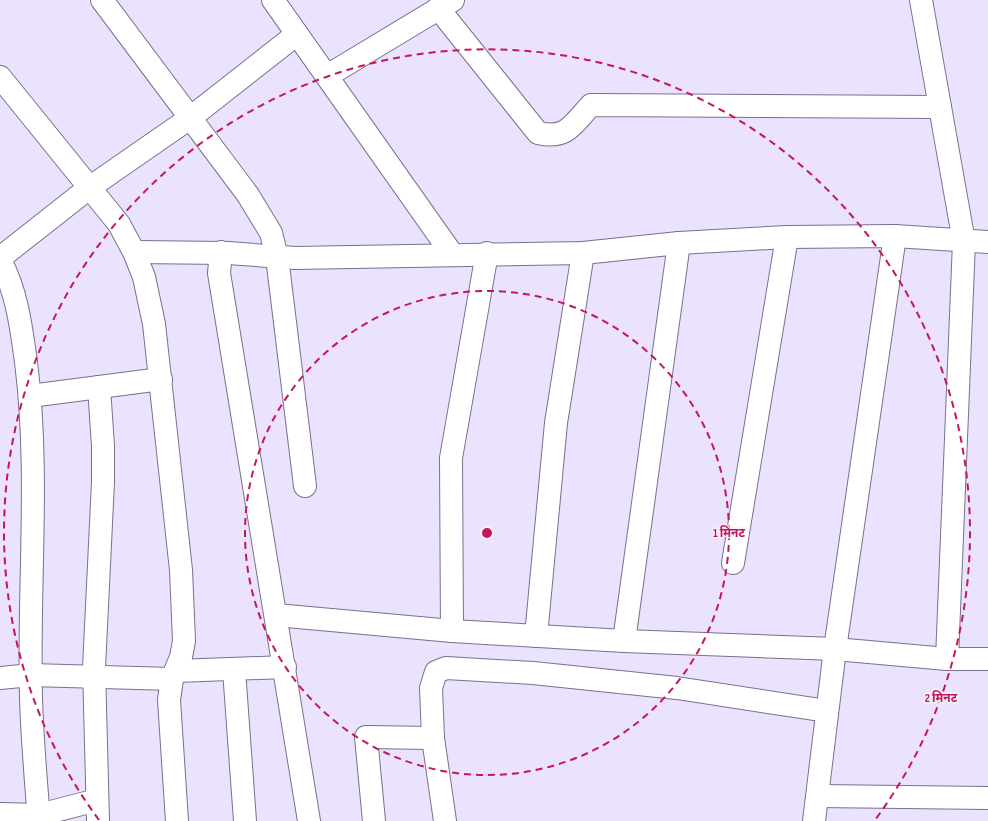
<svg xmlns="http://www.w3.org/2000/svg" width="988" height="821" viewBox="0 0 988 821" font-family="'Sofia Sans Condensed','Noto Sans Devanagari',sans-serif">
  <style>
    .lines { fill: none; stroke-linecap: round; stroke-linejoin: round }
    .minor-casing { stroke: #7a708e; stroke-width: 24 }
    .minor { stroke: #fff; stroke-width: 22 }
    .ring { fill: none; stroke: #c2185b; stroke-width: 2; stroke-dasharray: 7 5 }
    .centre { fill: #c2185b; stroke: #f5f3fa; stroke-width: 2 }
    .ring-label { font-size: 12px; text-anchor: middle; font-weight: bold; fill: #c2185b; stroke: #f5f3fa; stroke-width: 3; stroke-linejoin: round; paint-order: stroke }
  </style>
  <rect width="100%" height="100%" fill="#ebe2fe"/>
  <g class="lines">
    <defs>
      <g id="minor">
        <path d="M102,0L248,195L271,233L277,257L305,486"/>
        <path d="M273,0L452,254"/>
        <path d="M921,0L964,242L947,659"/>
        <path d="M438,8L538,133C567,140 573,124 591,105L940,107"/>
        <path d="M327,76L453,0"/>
        <path d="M0,77L119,224L134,252L144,277L154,324L181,570L184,641L181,657L172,679L169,700L177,821"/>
        <path d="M134,252L228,253L295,258L583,253L679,243L787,237L895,236L988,242"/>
        <path d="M221,252L219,273L309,821"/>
        <path d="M0,258L89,188L190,118L297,34"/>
        <path d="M0,260C17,292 21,326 26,362C40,473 28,585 31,697C32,738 36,780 39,821"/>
        <path d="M30,396L161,379"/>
        <path d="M733,563L787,237"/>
        <path d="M276,615L452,631L624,641L835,649L947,659H988"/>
        <path d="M452,631L451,458L487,253"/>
        <path d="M536,636L556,423L583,253"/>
        <path d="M624,641L679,243"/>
        <path d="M234,670L245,821"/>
        <path d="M176,671L285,667"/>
        <path d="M0,678L31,675L172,679"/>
        <path d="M818,796L988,798"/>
        <path d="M0,814L39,815L97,800"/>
        <path d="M98,821L94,668L103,482V446L99,387"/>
        <path d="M374,821L366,737L433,738"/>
        <path d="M445,821L433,738L431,688L436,672L446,668L533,673L677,688L827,711"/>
        <path d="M814,821L835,649L895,236"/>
      </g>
    </defs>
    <use href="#minor" class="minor-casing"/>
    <use href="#minor" class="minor"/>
  </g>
  <g class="ring">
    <circle cx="487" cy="533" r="242"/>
    <path d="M99 820A483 483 0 1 1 875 820"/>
  </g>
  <circle cx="487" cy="533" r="6" class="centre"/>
  <g class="ring-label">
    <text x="729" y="537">1 मिनट</text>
    <text x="941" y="702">2 मिनट</text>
  </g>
</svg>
